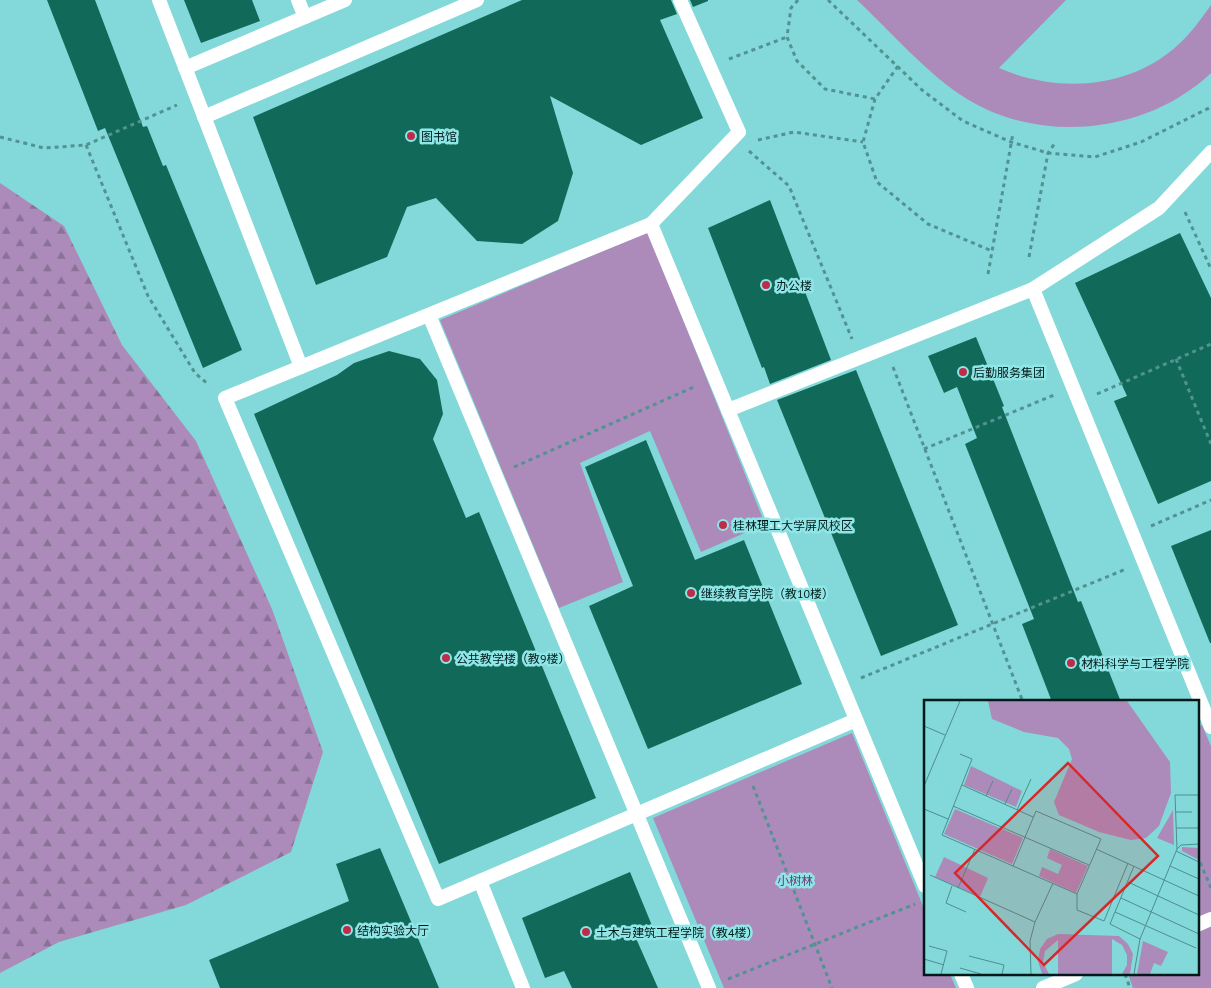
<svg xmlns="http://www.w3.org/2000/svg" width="1211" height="988" viewBox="0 0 1211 988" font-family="'PT Sans','Noto Sans SC',sans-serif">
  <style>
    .forest { fill: url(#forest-firs) }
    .park { fill: #ac8bba }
    .building { fill: #116a59 }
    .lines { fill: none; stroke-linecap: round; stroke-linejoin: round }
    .path { stroke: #529292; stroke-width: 3; stroke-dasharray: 4 4; stroke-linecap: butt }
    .lane { stroke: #fff; stroke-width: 14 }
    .poi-dot { fill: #bd2c48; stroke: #90e6e6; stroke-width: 2 }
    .labels { text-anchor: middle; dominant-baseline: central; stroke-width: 5; stroke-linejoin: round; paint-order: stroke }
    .poi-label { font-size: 12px; fill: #001a1a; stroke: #90e6e6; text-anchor: start }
    .park-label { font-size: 12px; fill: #693b7b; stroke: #90e6e6 }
    .inset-road { fill: none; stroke: #4f8d8d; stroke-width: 1 }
    .view { fill: #d62828; fill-opacity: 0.15; stroke: #d62828; stroke-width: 2.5 }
    .inset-edge { fill: none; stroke: #001a1a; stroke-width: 2.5 }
  </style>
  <defs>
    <pattern id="forest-firs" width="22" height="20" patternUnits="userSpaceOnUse" patternTransform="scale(1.25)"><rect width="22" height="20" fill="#ac8bba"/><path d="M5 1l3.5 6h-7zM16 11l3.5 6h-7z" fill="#8a7196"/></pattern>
  </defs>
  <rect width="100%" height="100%" fill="#83d9d9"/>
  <path class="forest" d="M0,183L64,226L122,345L196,441L272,609L323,752L291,852L186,905L59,942L0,973Z"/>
  <g class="park">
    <path d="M857,0H1066L999,68C1058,94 1131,89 1179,44C1192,32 1201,19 1211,5V73C1148,133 1042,145 967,99C928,75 891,32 857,0Z"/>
    <path d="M648,232L765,524L701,552L650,431L580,463L623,582L559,608L440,320Z"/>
    <path d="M1202,725L1211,746V988H1133L1128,974H1197V727Z"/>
    <path d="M852,733L925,911V974H950L956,988H724L653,818Z"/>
  </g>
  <g class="building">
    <path d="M47,0H95L143,127L147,126L163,166L166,165L242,350L203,368L105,128L98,131Z"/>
    <path d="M184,0H252L260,21L201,43Z"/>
    <path d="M522,0H671L677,14L660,20L703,118L641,145L550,96L573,173L558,221L522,244L477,241L436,198L407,207L387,257L316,285L253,117Z"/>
    <path d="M690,0H708V1L693,7Z"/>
    <path d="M770,200L831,360L770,384L764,367L762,368L708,228Z"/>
    <path d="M1180,233L1211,298V481L1158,504L1114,401L1127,396L1075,283Z"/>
    <path d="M976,337L1004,406L1002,407L1078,602L1081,601L1121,702H1052L1022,624L1034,619L965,444L977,438L957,387L944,393L928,356Z"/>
    <path d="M389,351L420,359L437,380L443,414L433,439L466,518L479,512L596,798L439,864L254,414L337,375L354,363Z"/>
    <path d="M856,370L958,625L881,656L777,400Z"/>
    <path d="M646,440L695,560L744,540L802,684L648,749L589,606L633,586L585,467Z"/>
    <path d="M1211,530V643H1210L1171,546Z"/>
    <path d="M380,848L439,988H220L209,960L349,901L336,864Z"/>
    <path d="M630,872L653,928L635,936L658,988H572L564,971L545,978L522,918Z"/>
  </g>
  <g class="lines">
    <g class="path">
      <path d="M798,0L791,8L787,37L797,61L825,89L875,99"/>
      <path d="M828,0L922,90L963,121L1011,142L1048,153L1095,157L1141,142L1211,107"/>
      <path d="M729,59L787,37"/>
      <path d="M898,66L875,99L863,142L877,182L928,224L992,251"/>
      <path d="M0,137L44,148L86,145L177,105"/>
      <path d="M758,140L794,132L863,142"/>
      <path d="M86,145L148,296L195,373L209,385"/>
      <path d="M749,151L789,186L852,339"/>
      <path d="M1185,212L1211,269"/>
      <path d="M1029,257L1048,153L1055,143"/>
      <path d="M988,274L1013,133"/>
      <path d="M1176,359L1211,444"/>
      <path d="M893,367L1023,702"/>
      <path d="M1097,394L1211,344"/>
      <path d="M924,449L1054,395"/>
      <path d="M514,467L696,386"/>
      <path d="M1151,526L1211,500"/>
      <path d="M861,678L1126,569"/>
      <path d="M753,786L832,988"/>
      <path d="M1197,855L1211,888"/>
      <path d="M1125,974L1130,988"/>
      <path d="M728,979L915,904"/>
    </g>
    <g class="lane">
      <path d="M159,0L301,367"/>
      <path d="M298,0L305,17"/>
      <path d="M680,0L739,132L651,224L225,398L438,899L856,720"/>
      <path d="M185,68L345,0"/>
      <path d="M204,117L477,0"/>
      <path d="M651,224L925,886"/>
      <path d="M1033,289L1211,727"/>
      <path d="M429,315L709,988"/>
      <path d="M728,410L1033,289L1159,208L1211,152"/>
      <path d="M480,881L523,988"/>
      <path d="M1197,925L1211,919"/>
      <path d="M961,974L967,988"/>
      <path d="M1043,988L1076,974"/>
    </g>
  </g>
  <g class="poi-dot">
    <circle cx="411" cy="136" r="5"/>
    <circle cx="766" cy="285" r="5"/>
    <circle cx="963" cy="372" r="5"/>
    <circle cx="723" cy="525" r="5"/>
    <circle cx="691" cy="593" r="5"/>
    <circle cx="446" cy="658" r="5"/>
    <circle cx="1071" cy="663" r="5"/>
    <circle cx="347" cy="930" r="5"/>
    <circle cx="586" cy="932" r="5"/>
  </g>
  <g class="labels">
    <g class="poi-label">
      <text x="421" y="136">图书馆</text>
      <text x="776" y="285">办公楼</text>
      <text x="973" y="372">后勤服务集团</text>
      <text x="733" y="525">桂林理工大学屏风校区</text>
      <text x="701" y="593">继续教育学院（教10楼）</text>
      <text x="456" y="658">公共教学楼（教9楼）</text>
      <text x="1081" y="663">材料科学与工程学院</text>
      <text x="357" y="930">结构实验大厅</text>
      <text x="596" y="932">土木与建筑工程学院（教4楼）</text>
    </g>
    <g class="park-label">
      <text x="795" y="880">小树林</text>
    </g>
  </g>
  <g transform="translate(924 700)">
    <rect width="275" height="275" fill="#83d9d9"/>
    <path d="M64,1H203L246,62L247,93L235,126L222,138L207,140L175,132L135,115L130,102L148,59L145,49L134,38L100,32L68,19Z" fill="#ac8bba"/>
    <path d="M47,66L98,91L92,107L40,85ZM31,109L99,138L88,164L20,134ZM249,110L250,145L233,138ZM258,147L275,148V160L258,151ZM126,149L164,166L152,193L115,176L118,167L134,174L138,165L123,158ZM20,157L64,178L56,197L11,177ZM134,234L195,236L204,244L209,254L206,274H198L203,265V255L198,245L188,239V274H134V240L121,251L119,262L125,274H118L114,261L116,249L123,239ZM219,241L244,252L237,266L230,263L226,274H213Z" fill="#ac8bba"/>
    <path class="inset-road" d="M0,26L21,35M36,54L48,59L18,135L153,194M38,85L109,117M0,86L36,1M62,96L69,81M81,104L88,89M29,106L165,165M0,109L24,119M93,110L107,79M252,112H268M252,128H275M172,149L275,196M253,149L257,145L275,144M252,151L275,162M89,166L112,111L177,139L153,194V210L180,221L204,163M210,166L186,224L216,239M246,166L275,179M6,175L111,222M204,182L275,215M28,186L22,203L42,212M34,188L51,149M197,198L275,234M191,212L272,248M5,246L23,251L17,274M45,256L80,265L78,274M0,259L20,265M36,268L57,274M107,274L106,241L111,222L129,183M210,274L216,239L253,149L251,95H275"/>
    <path class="view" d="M144,63L234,156L120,265L31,173Z"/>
    <rect width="275" height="275" class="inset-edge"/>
  </g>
</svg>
